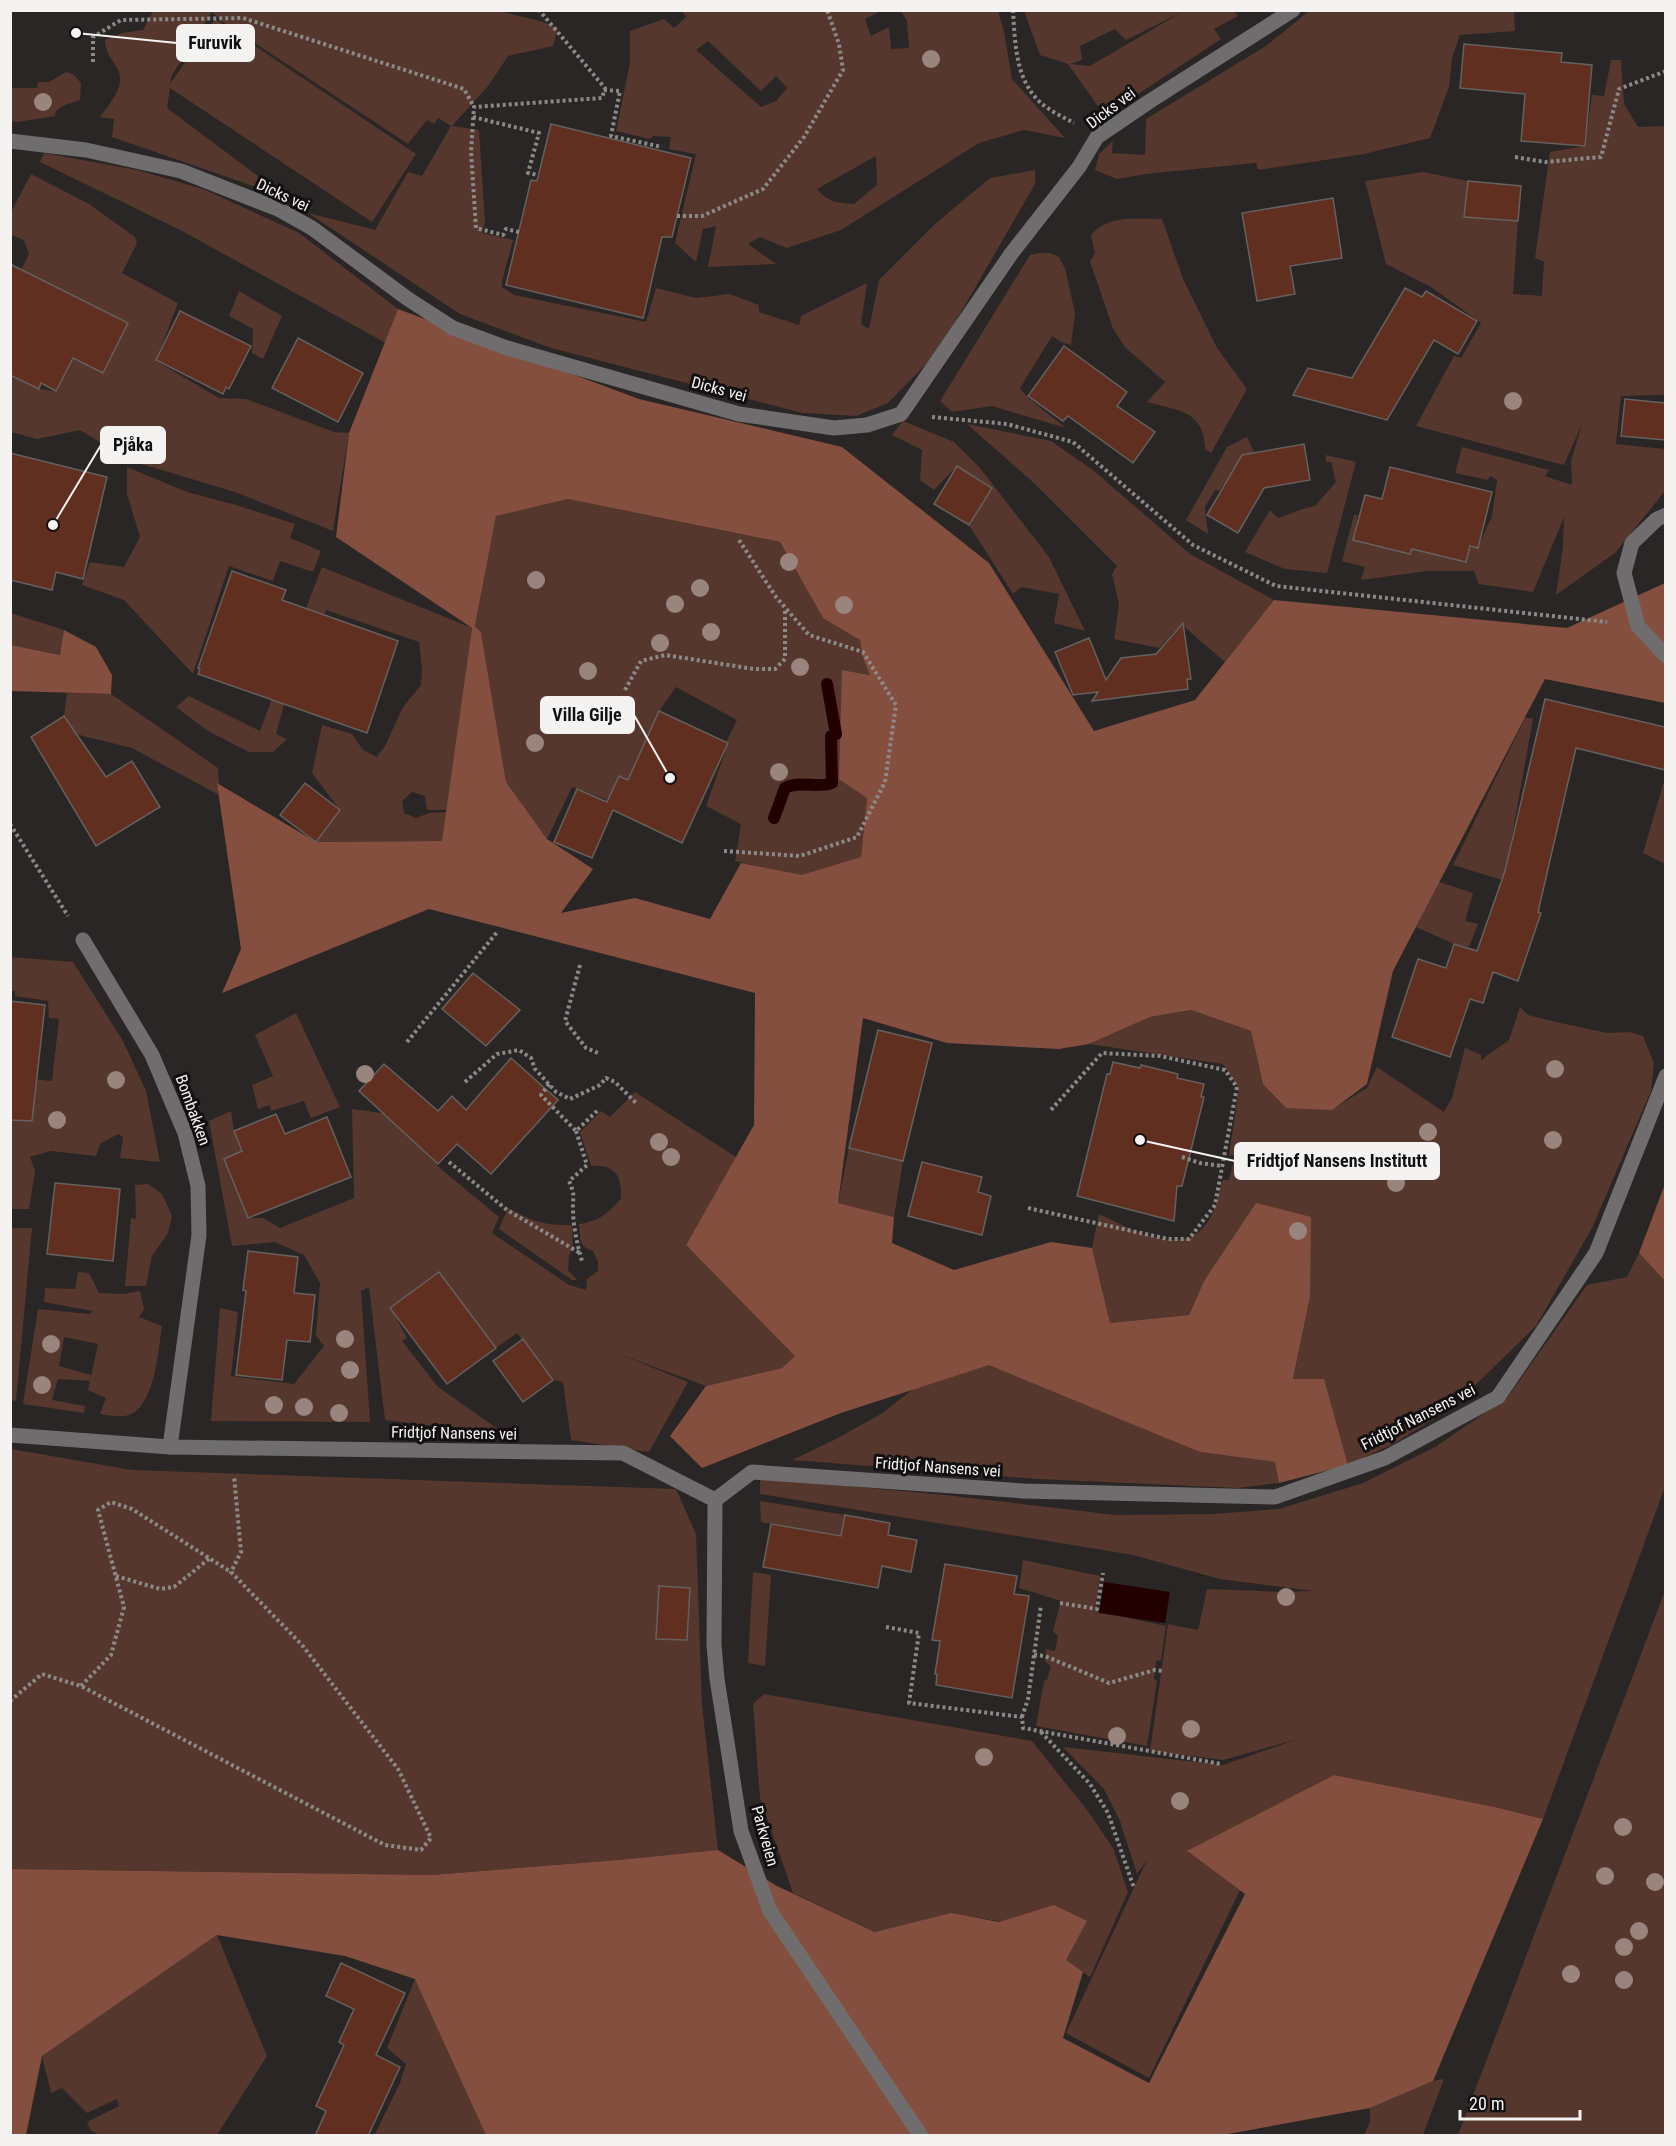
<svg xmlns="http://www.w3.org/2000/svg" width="1676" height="2146" viewBox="0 0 1676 2146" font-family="'Roboto Condensed',sans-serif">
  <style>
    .green { fill: #56372d; fill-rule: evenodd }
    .forest { fill: #854f3f; fill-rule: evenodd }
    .water { fill: #230000 }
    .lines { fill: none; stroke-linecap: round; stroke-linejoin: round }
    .stream { stroke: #230000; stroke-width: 12 }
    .building { fill: #612f20; stroke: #64615f; stroke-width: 1.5 }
    .path { stroke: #8c8a89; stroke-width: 4; stroke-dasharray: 3 3; stroke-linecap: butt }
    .minor { stroke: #6f6d6d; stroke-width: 15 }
    .tree { fill: #99847e }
    .labels { text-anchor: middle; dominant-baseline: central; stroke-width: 6; stroke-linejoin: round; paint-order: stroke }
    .street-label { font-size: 16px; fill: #f5f3f2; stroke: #110f0f }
    .leader { fill: none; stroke: #f5f3f2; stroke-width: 2 }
    .callout-dot { fill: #f5f3f2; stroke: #110f0f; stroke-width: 2 }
    .callout { fill: #f5f3f2; stroke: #f5f3f2; stroke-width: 2 }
    .callout-label { font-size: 18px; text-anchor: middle; font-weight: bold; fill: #111 }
  </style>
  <rect width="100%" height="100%" fill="#292625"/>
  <g class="green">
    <path d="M169,10H495L540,21L558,28L553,46L508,56L489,85L452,126L479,130L485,222L482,233L513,240L502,281V287L514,295L646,322L656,288L696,298L730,294L759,305V312L799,325L801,316L867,283L861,324L869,329L879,280L936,223L990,178L1035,170V184L938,352L888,403L856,416L803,413L551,348L460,314L308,213L375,230L408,172L422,176L451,126L438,118L434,124L427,120L408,144L223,22L212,12L172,75L170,84L215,19L416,154L372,222L170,88L167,108L274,188L273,193L112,137L114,119L100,117C109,104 126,86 118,70C112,57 106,56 105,40L122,33L143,30L153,11Z"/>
    <path d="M998,10L1004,32L1012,79L1065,138L1024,130L979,143L841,230L787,248L760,237L748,244L776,264L708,267L716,226L703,229L696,262L675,243L696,154L669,149L671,137L653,136L650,139L616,131L630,63V31L664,19L674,28L686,17L682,11H881L865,19L871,36L889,27L891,49L909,48L907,21L901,11ZM708,41L761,91L776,76L787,88L776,101L761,107L696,50ZM876,156L877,185L854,204C838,203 827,202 817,189Z"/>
    <path d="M1234,11L1238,16L1214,29L1221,39L1105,116L1068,64L1040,55L1024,11ZM1182,12L1090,66L1070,64L1082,60L1080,46L1115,29L1126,40Z"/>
    <path d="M1309,11H1514L1515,31L1460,35L1452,58L1449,87L1430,138L1364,154L1258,170L1256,163L1146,174L1117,179L1095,170L1099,154L1113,141L1112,153L1145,155L1146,119L1266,46Z"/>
    <path d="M1611,60H1621L1624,104L1638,127L1665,126L1664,395L1621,396L1616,444L1665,449V491L1615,553L1556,595L1563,547L1564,517L1533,592L1479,584L1474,571H1427L1361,580L1365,567L1342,561L1354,515H1358L1353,539L1410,554L1413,549L1466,562L1470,546L1478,547L1492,516L1497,480L1490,476L1488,480L1455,473L1462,447L1549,470L1545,476L1572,485L1571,461L1582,424L1564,465L1416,426L1454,356L1461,358L1481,323L1431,287L1386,264L1365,181L1423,172L1468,181L1465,217L1518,221L1513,294L1542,296L1544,262L1535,258L1550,152L1585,146L1592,95L1604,96Z"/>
    <path d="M66,72L73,74L81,83L80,100C70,104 56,105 55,116L17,122L11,121V88H37L38,82H49Z"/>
    <path d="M44,153L137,170L203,189L299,233L398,309L386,343L182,231L40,162Z"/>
    <path d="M31,174L89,204L135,237L137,243L122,273L178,303L156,361L219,398L246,399L334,432L349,433L333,531L235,492L128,460L80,430L37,439L11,432V290L29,254L24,240L11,235L10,214ZM54,287L128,323L103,372L72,359L56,391L39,389Z"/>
    <path d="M1162,219L1183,279L1217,348L1247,389L1211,453L1205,449C1204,410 1178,411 1147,402L1165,382L1125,347L1113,329L1090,261L1095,253L1091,235C1108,214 1137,219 1162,219Z"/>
    <path d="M1040,253H1050L1059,257L1065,268L1075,313L1071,345L1061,342L1052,336L1020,388L1028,398L1066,428L992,406L952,412L940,401L1030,255Z"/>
    <path d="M239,291L282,316L263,359L252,353L253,329L229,316Z"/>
    <path d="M903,421L954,442L980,468L1049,557L1085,631L1054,623L1059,594L1021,587L1013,594L969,525L992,487L957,466L934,490L920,480L922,450L892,435Z"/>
    <path d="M967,424L1051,441L1094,471L1190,554L1274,600L1225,662L1181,624L1159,648L1114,639L1119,604L1112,574L1117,566L1036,485Z"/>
    <path d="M1247,437L1254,452L1242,456L1219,491L1215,490L1205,507L1208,534L1186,520L1227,447Z"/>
    <path d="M1326,455L1356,462L1327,573L1285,569L1245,552L1270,510L1278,518C1291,514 1302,508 1315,506L1336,482L1331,462H1326Z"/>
    <path d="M127,467L187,492L236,505L295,524L290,538L321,551L313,572L280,561L273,581L229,566L193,674L124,600L82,585L90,562L124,567L140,537L127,494Z"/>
    <path d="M568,499L780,542L822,616L860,640L862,655L871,675L842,670L867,798L861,858L811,879L735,861L741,824L706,806L728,744L727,740L737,720L676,687L659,711L628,780L619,776L608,800L572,787L547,839L506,782L481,632L475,626L496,516Z"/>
    <path d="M322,567L472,628L447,810H427L425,796L412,792L402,801L404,813L416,818L429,813L447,812L442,841L316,842L340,810L312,773L322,725L352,734L363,750L377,757L385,746L403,707L421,685L422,669L419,642L326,610L311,661L293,652L307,605Z"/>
    <path d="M11,613L64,630L61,655L11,645Z"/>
    <path d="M277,685L288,690L276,734L287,739L273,752H249L208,731L176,707L189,696L260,731Z"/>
    <path d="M67,693L111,694L218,768L219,795L132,748L75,734L64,716Z"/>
    <path d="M1525,718H1533L1509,854L1522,886L1453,865Z"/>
    <path d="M1665,778V864L1643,853Z"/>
    <path d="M1439,882L1473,893L1465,921L1478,924L1469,947L1454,944L1416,927Z"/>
    <path d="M10,957L73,962L123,1041L146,1091L160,1162L120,1158L123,1137L118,1134L100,1144L96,1156L51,1151L30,1157L35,1171L29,1209H11V1077L52,1081L59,1019L49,1018L48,1001L15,996V991H11Z"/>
    <path d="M1520,1007L1528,1015L1556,1022L1607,1033L1629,1032L1643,1036L1654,1063L1651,1091L1592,1228L1536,1326L1453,1407L1395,1443L1348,1465L1324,1380H1293L1310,1297L1204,1281L1189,1315L1110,1323L1092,1248L1099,1214C1131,1229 1184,1261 1209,1220C1216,1208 1218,1192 1223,1180H1229L1235,1156L1229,1155L1239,1089L1223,1064L1089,1044L1150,1017L1191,1010L1251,1031L1263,1084L1331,1110L1367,1088L1377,1067L1444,1112L1452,1098L1465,1048L1481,1055V1060L1509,1040Z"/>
    <path d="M296,1013L340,1107L311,1118L304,1101L271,1111L270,1105L258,1109L252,1085L273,1076L255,1035Z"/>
    <path d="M635,1092L736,1157L686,1245L796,1356L782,1368L706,1386L619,1354L688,1382L649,1452L571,1440L563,1382L553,1380L517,1333L496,1348L439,1272L391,1308L407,1338L402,1341L438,1387L505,1434L385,1420L369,1287L361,1291L370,1422L211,1421L220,1308L238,1312L231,1376L294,1384L324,1346L316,1336L320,1283L304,1255L275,1242L232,1246L209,1121L231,1111L234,1131L242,1151L224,1159L248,1218H263L280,1228L354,1198L352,1109L388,1114L441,1169L499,1217L492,1233L569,1285L586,1290L587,1279L598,1271V1262L593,1251C577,1246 581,1238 579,1224C601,1221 607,1213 621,1199C622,1177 616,1164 591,1166L580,1132L601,1111L610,1117Z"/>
    <path d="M849,1148L903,1161L894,1217L838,1203Z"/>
    <path d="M148,1184L162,1194L172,1216L168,1233L152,1256L146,1286H125L131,1218L136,1219L135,1185Z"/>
    <path d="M508,1208C536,1222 540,1225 572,1225L573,1247L569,1256L568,1270L577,1280H572L499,1229Z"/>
    <path d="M10,1228H32L16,1401L10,1400Z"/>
    <path d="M1639,1253L1665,1281V1487L1543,1819L1495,1807L1334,1775L1188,1852L1240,1890L1149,2078L1066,2033L1147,1860L1137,1874L1120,1821L1104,1789L1063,1747L1223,1765L1298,1739L1223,1760L1150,1751L1168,1624L1198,1630L1207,1589L1283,1592L1314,1591L1220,1579L1133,1555L760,1494V1478L945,1495L1115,1515L1213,1514L1279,1509L1363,1483L1435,1447L1507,1398L1587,1285L1627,1277Z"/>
    <path d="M78,1272L89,1273L99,1293L124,1294L140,1291L144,1309L139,1317L162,1326C158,1351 156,1394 136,1411C127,1419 111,1416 100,1414L106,1398L88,1390L90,1381L58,1379L52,1400L85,1406L84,1413L23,1404L38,1309L89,1314L93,1311L44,1302L45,1288L75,1289ZM64,1337L98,1344L90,1381L91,1375L59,1366Z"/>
    <path d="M964,1350L1200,1452L1275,1462L1279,1483L1238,1488L1037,1479L792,1460L832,1441L881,1414Z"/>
    <path d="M11,1449L132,1470L676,1489L696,1534L702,1705L718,1850L618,1860L432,1875L11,1869Z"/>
    <path d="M760,1501L845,1515L841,1536L761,1522Z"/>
    <path d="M1023,1560L1100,1576L1095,1611L1166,1626L1161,1660L1156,1661L1154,1679L1157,1681L1147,1746L1036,1726L1044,1681L1047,1680L1051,1666L1045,1661L1046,1649L1055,1651L1058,1636L1053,1631L1061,1601L1019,1588Z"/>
    <path d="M753,1572L771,1575L765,1666L748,1663Z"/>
    <path d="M1665,1591V2135H1458Z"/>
    <path d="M764,1694L1032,1741L1087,1810L1113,1848L1128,1892L1090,1977L1011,1923L966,1916L931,1919L876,1932L793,1893L760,1798L753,1704Z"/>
    <path d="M217,1935L267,2056L217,2135L102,2136L90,2130L87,2122L119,2106L117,2099L87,2113L62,2088L51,2093L42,2056Z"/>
    <path d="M415,1979L499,2135L374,2136L400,2083L406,2064L387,2048Z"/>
    <path d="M1444,2079L1423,2135H1364L1370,2122V2108L1433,2081Z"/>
  </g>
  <g class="forest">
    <path d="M398,309L639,399L842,447L989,563L1094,731L1195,700L1274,600L1567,628L1665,583V703L1545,679L1393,971L1367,1084L1332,1110L1286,1108L1263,1084L1251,1031L1191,1010L1150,1017L1089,1044L1059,1049L947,1043L863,1018L838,1203L894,1217L892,1243L954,1270L1051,1242L1092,1248L1110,1323L1189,1315L1204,1281L1256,1203L1311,1217L1310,1297L1293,1379H1324L1348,1465L1279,1483L1275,1462L1200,1452L989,1365L841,1413L702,1468L670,1436L706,1386L782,1368L795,1356L686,1245L754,1125L755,993L429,909L222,993L241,949L217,783L316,842L442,841L472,628L336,537L349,433ZM568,499L780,542L823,618L860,640L862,655L870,675L842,670L839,779L867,798L861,857L802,875L741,863L710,919L635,898L561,913L593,869L547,839L506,782L481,632L475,626L496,516Z"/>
    <path d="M64,630L96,647L112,675L111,694L11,691V645L60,655Z"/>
    <path d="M1665,1184L1666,1281H1665L1639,1253Z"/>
    <path d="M1334,1775L1495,1807L1543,1819L1433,2081L1370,2108L1217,2136L486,2135L415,1979L345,1956L217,1935L42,2056L26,2135L11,2136V1869L432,1875L618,1860L718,1850L777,1886L875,1932L951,1913L999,1922L1054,1905L1087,1921L1066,1960L1083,1972L1063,2038L1149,2083L1245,1894L1187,1851Z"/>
  </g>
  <path class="water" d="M1104,1582L1170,1592L1165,1623L1099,1613Z"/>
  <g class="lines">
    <path class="stream" d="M774,818L785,788C799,780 817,789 832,783L831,736L836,734L827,684"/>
  </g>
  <g class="building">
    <path d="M1464,44L1562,53L1561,62L1592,65L1585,146L1521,141L1525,94L1460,88Z"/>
    <path d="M551,124L691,158L672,237H662L643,318L506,285L531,180L537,181Z"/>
    <path d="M1468,181L1521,186L1518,221L1464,217Z"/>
    <path d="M1333,198L1342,258L1290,266L1295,294L1257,301L1242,213Z"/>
    <path d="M10,264L128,323L103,373L73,358L56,391L41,383L39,389L10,375Z"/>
    <path d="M1405,288L1422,297L1426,291L1477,321L1458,354L1434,340L1387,420L1293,395L1308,368L1352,378Z"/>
    <path d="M180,311L251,346L229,389L226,387L223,394L156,360Z"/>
    <path d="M298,338L363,373L338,422L272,388Z"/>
    <path d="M1064,346L1127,392L1117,406L1155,432L1133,463L1068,416L1063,421L1028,396Z"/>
    <path d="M1625,399L1665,403V440L1621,436Z"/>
    <path d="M1304,444L1310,480L1264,488L1238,533L1207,515L1242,455Z"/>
    <path d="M10,453L107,477L83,579L56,572L52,590L10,580Z"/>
    <path d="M957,466L992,488L969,525L934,504Z"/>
    <path d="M1390,467L1492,492L1478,548L1470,546L1466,562L1412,549L1410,554L1353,540L1365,495L1382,499Z"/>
    <path d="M232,571L286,590L282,600L398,641L367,733L198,674L200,669L198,668Z"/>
    <path d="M1183,623L1191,679H1187L1188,689L1092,701L1098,692L1073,695L1055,652L1089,638L1106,680L1121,658L1156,654Z"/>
    <path d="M1545,699L1665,727V770L1576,748L1538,912L1541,913L1518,981L1493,972L1483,1003L1470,999L1450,1057L1392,1037L1418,959L1446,968L1454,944L1477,951L1505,871Z"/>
    <path d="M659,711L728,743L682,843L613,810L592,858L554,842L577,789L607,802L619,776L628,780Z"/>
    <path d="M64,716L106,777L132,761L160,807L96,846L31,737Z"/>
    <path d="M305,783L340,810L316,842L280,815Z"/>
    <path d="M473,973L520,1010L486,1046L442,1009Z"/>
    <path d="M10,1001L45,1005L32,1121L10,1120Z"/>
    <path d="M878,1030L932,1043L903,1161L849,1148Z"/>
    <path d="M511,1058L558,1100L491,1174L457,1144L438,1164L359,1091L384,1064L438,1111L452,1096L466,1110Z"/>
    <path d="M1113,1062L1140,1068L1141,1065L1178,1074L1177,1078L1204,1084L1201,1097H1204L1182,1186H1177L1174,1221L1077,1196L1107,1074H1110Z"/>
    <path d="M276,1114L285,1134L327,1117L351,1177L248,1218L224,1159L242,1151L234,1131Z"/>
    <path d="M922,1162L982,1177L978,1192L991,1196L982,1235L908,1216Z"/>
    <path d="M55,1183L120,1189L113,1261L47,1254Z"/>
    <path d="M248,1251L298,1257L294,1293L315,1295L310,1342L287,1340L282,1380L236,1375L246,1291L243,1290Z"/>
    <path d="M439,1272L496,1348L447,1384L390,1308Z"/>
    <path d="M523,1339L553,1380L523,1402L493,1361Z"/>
    <path d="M845,1515L890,1523L888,1535L917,1540L911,1572L882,1566L878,1588L763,1567L771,1524L841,1536Z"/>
    <path d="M945,1564L1017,1576L1014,1594L1029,1596L1012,1698L936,1685L937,1674H935L940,1641L932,1640Z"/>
    <path d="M659,1586L690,1588L687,1640L656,1639Z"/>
    <path d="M341,1963L405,1993L376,2055L400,2067L368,2136H315L326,2111L316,2106L344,2045L339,2042L354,2009L326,1996Z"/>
  </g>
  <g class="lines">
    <g class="path">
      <path d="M1013,10C1015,42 1015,80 1041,103C1050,111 1063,117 1074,123"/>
      <path d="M93,62V37L121,20L243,18L464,89L474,107"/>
      <path d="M604,90L620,91L611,136L662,147"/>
      <path d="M473,117L539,133L528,173L538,175"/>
      <path d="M1515,157L1545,162L1601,157L1619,89L1666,71"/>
      <path d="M677,216H702L763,189L804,137L843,70L839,44L827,10"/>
      <path d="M519,232L506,229L503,235L476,228L471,152L474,107L602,98L605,88L539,10"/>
      <path d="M932,417L1007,424L1073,442L1193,545L1276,586L1607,622"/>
      <path d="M625,690L641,661L665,655L754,669H775L785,659V608"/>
      <path d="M10,824L68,916"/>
      <path d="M724,851L800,856L857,837L885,782L896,705L863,652L809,635L776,597L739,540"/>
      <path d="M580,965L565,1021L586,1048L598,1053"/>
      <path d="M407,1042L498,931"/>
      <path d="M465,1082L497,1054L519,1050L531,1058L535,1069L556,1092L570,1099L600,1085L606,1078L615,1082L637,1104"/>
      <path d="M549,1084L541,1095L576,1131L599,1109"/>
      <path d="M576,1131L587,1165L569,1181C575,1195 573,1194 573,1208C573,1226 577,1244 582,1261"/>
      <path d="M1182,1157L1200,1163L1222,1166"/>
      <path d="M449,1162L507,1210L580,1253"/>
      <path d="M1028,1208L1168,1239H1189L1215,1205L1237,1087L1225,1070L1160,1056L1102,1053L1050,1111"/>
      <path d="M116,1576L160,1589L174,1587L210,1558"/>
      <path d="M1060,1603L1097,1609L1103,1573"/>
      <path d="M886,1627L919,1633L909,1703L1022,1717L1023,1728L1221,1764"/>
      <path d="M1034,1655L1045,1656L1109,1683L1155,1670L1162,1671"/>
      <path d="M81,1686L111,1655L124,1607L98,1510L111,1502L132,1509L231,1572"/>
      <path d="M10,1701L42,1674L81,1686L385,1845L421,1850L431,1838L398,1769L302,1645L231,1572L241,1552L234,1476"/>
      <path d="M1022,1717L1028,1699L1041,1605"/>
      <path d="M1041,1732L1090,1784L1108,1813L1134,1888"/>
    </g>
    <g class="minor">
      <path d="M10,141L86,150L181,171L278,209L312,228L408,299L453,328L507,348L739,414L834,428L867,425L901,414L1011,254L1079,167L1097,137L1150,101L1293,10"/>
      <path d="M1666,515L1657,519L1632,543L1624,573L1638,626L1666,656"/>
      <path d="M83,940L152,1055L185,1133L198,1186L199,1235L170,1447"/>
      <path d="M10,1435L170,1447L623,1453L715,1500"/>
      <path d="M715,1500L752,1472L1024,1491L1275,1497L1385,1458L1498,1397L1596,1253L1666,1076"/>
      <path d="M715,1500L714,1645L717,1679L741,1831L770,1911L921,2136"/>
    </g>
  </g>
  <g class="tree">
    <circle cx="931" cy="59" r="9"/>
    <circle cx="43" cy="102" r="9"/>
    <circle cx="1513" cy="401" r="9"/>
    <circle cx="789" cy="562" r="9"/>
    <circle cx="536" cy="580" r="9"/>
    <circle cx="700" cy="588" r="9"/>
    <circle cx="675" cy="604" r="9"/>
    <circle cx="844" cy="605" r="9"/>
    <circle cx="711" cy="632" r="9"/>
    <circle cx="660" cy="643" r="9"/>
    <circle cx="800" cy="667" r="9"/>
    <circle cx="588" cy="671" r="9"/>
    <circle cx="535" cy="743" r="9"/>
    <circle cx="779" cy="772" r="9"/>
    <circle cx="1555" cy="1069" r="9"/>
    <circle cx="365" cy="1074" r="9"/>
    <circle cx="116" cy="1080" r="9"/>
    <circle cx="57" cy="1120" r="9"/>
    <circle cx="1428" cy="1132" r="9"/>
    <circle cx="1553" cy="1140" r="9"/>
    <circle cx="659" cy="1142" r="9"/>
    <circle cx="671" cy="1157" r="9"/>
    <circle cx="1396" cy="1183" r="9"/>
    <circle cx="1298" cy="1231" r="9"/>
    <circle cx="345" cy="1339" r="9"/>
    <circle cx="51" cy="1344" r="9"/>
    <circle cx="350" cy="1370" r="9"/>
    <circle cx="42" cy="1385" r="9"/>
    <circle cx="274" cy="1405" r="9"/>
    <circle cx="304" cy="1407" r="9"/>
    <circle cx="339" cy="1413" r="9"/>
    <circle cx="1286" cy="1597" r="9"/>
    <circle cx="1191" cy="1729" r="9"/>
    <circle cx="1117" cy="1736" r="9"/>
    <circle cx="984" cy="1757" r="9"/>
    <circle cx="1180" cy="1801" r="9"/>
    <circle cx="1623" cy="1827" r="9"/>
    <circle cx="1605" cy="1876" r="9"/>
    <circle cx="1655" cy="1882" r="9"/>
    <circle cx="1639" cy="1931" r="9"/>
    <circle cx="1624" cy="1947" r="9"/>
    <circle cx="1571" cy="1974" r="9"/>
    <circle cx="1624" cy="1980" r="9"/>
  </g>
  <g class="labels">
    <g class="street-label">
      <text transform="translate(1111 108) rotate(-37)">Dicks vei</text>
      <text transform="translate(283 195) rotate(25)">Dicks vei</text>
      <text transform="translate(719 389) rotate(15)">Dicks vei</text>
      <text transform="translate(193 1110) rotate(70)">Bombakken</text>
      <text transform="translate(1418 1417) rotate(-27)">Fridtjof Nansens vei</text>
      <text transform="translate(454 1433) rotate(1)">Fridtjof Nansens vei</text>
      <text transform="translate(938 1467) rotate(4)">Fridtjof Nansens vei</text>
      <text transform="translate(765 1836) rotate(74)">Parkveien</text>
    </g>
  </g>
  <path class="leader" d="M76 33L177 43M53 525L101 445M670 778L634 715M1140 1140L1235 1161"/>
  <g class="callout-dot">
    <circle cx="76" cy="33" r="6"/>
    <circle cx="53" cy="525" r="6"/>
    <circle cx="670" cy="778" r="6"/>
    <circle cx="1140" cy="1140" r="6"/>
  </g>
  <g class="callout">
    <rect x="177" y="25" width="77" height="36" rx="6"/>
    <rect x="101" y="427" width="64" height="36" rx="6"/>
    <rect x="541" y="697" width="93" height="36" rx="6"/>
    <rect x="1235" y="1143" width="204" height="36" rx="6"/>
  </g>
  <g class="callout-label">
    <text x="215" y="49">Furuvik</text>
    <text x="133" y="451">Pjåka</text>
    <text x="587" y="721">Villa Gilje</text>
    <text x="1337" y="1167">Fridtjof Nansens Institutt</text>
  </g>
  <rect width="1676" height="2146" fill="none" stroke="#f5f3f2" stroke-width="24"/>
  <path d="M1460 2110v9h120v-9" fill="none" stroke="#f5f3f2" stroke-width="3"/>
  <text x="1469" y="2110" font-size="18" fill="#f5f3f2" stroke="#110f0f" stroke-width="4.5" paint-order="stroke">20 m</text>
</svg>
